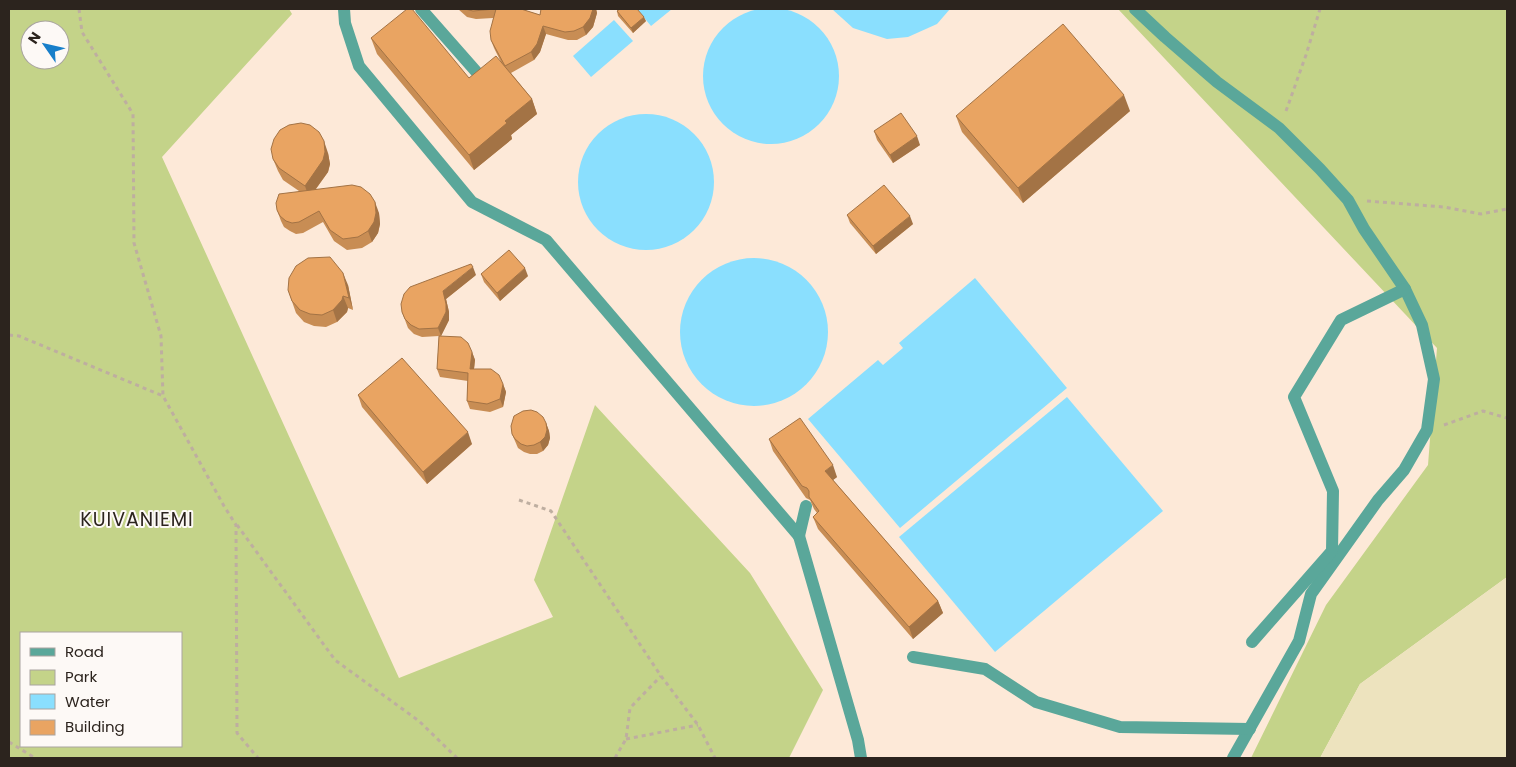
<svg xmlns="http://www.w3.org/2000/svg" width="1516" height="767" viewBox="0 0 1516 767" font-family="Poppins,sans-serif">
  <style>
    .green { fill: #c4d389; fill-rule: evenodd }
    .sand { fill: #ede3be }
    .water { fill: #8adffe }
    .lines { fill: none; stroke-linecap: round; stroke-linejoin: round }
    .path { stroke: #beaea0; stroke-width: 3; stroke-dasharray: 4 4; stroke-linecap: butt }
    .minor { stroke: #5aa79a; stroke-width: 12 }
    .wall { fill: #c88d54 }
    .shaded-wall { fill: #a37345 }
    .building { fill: #e9a462; stroke: #a37345 }
    .labels { text-anchor: middle; dominant-baseline: central; stroke-width: 4; stroke-linejoin: round; paint-order: stroke }
    .neighbourhood-label { font-size: 19px; letter-spacing: 1px; fill: #2c241e; stroke: #fdf9f6 }
  </style>
  <rect width="100%" height="100%" fill="#fde9d8"/>
  <g class="green">
    <path d="M9,9H289L292,14L162,157L399,678L553,617L534,580L595,405L750,573L823,690L789,758H9ZM30,30H60V60H30ZM181,633V746H21V633Z"/>
    <path d="M1118,9H1507V577L1360,684L1320,758H1251L1326,605L1428,465L1437,348Z"/>
  </g>
  <path class="sand" d="M1507,577V758H1320L1360,684Z"/>
  <g class="water">
    <circle cx="771" cy="76" r="68"/>
    <path d="M637,9H672L651,26Z"/>
    <path d="M832,9H950L937,24L908,37L887,39L853,28Z"/>
    <path d="M614,20L633,41L591,77L573,56Z"/>
    <circle cx="646" cy="182" r="68"/>
    <circle cx="754" cy="332" r="74"/>
    <path d="M975,278L1067,388L900,528L808,419L878,360L883,365L903,348L899,343Z"/>
    <path d="M1067,397L1163,511L995,652L899,537Z"/>
  </g>
  <g class="lines">
    <g class="path">
      <path d="M79,9L82,32L133,114L134,243L161,336L163,396L224,506L236,525L237,733L258,758"/>
      <path d="M1286,111L1306,55L1320,9"/>
      <path d="M1367,201L1444,207L1481,214L1507,209"/>
      <path d="M9,335L19,336L163,396"/>
      <path d="M1444,425L1483,411L1507,418"/>
      <path d="M519,500L551,511L661,676L698,725L715,758"/>
      <path d="M237,525L335,660L419,721L457,758"/>
      <path d="M626,739L698,725"/>
      <path d="M9,742L35,758"/>
      <path d="M615,758L626,739L630,708L661,676"/>
    </g>
    <g class="minor">
      <path d="M344,9L345,23L359,66L472,202L546,240L799,536L806,506"/>
      <path d="M421,9L480,76"/>
      <path d="M1135,9L1165,37L1217,82L1279,128L1320,169L1348,200L1364,229L1405,289L1422,325L1434,379L1427,430L1404,470L1378,500L1311,594L1299,641L1233,758"/>
      <path d="M799,536L858,740L861,758"/>
      <path d="M1252,642L1332,551L1333,491L1294,397L1341,320L1405,289"/>
      <path d="M913,657L985,669L1036,702L1120,727L1250,729"/>
    </g>
  </g>
  <g class="wall">
    <path d="M458,9H521L540,15L541,9H596L597,13L593,27L586,35L577,40H568L546,34L540,52L534,60L511,73L532,99L537,114L511,135L512,139L474,170L377,54L371,38L469,78L501,62L494,48L491,40L493,18L476,19L467,17Z"/>
    <path d="M617,11L646,21L633,33L618,16Z"/>
    <path d="M1130,111L1023,203L962,132L956,116Z"/>
    <path d="M874,131L920,145L893,163L877,140Z"/>
    <path d="M328,153L330,164L328,172L316,189L379,213L380,224L378,233L372,242L362,248L347,250L334,241L323,222L303,233L296,234L290,231L284,227L281,221L277,210L299,191L283,180L278,171L273,159Z"/>
    <path d="M847,215L913,224L876,254L850,223Z"/>
    <path d="M481,274L528,276L500,301L484,282Z"/>
    <path d="M476,275L446,299L449,312V320L441,336L472,352L475,360L474,369L503,384L506,392L503,407L490,412L470,409L467,401L468,381L440,377L437,369L439,336L422,337L414,334L408,328L402,312Z"/>
    <path d="M348,285L353,310L348,308L347,312L337,322L326,327L314,326L304,322L296,313L288,290Z"/>
    <path d="M358,395L472,444L427,484L362,407Z"/>
    <path d="M546,423L549,431L550,438L548,445L543,451L537,454H530L524,452L518,448L512,434Z"/>
    <path d="M769,439L837,477L833,480L938,601L943,613L913,639L818,529L813,517L817,513L814,509L810,500L806,498L773,451Z"/>
  </g>
  <g class="shaded-wall">
    <path d="M593,9H596L597,13L593,27L586,35L583,27Z"/>
    <path d="M644,17L646,21L633,33L631,28Z"/>
    <path d="M543,26L546,34L540,52L534,60L531,52Z"/>
    <path d="M1124,95L1130,111L1023,203L1018,188Z"/>
    <path d="M532,99L537,114L511,135L512,139L474,170L469,155L505,121Z"/>
    <path d="M917,136L920,145L893,163L890,155Z"/>
    <path d="M324,141L328,153L330,164L328,172L309,198L305,186Z"/>
    <path d="M375,202L379,213L380,224L378,233L372,242L368,231Z"/>
    <path d="M910,216L913,224L876,254L873,246Z"/>
    <path d="M473,267L476,275L446,299L449,312V320L441,336L438,328L443,291Z"/>
    <path d="M525,268L528,276L500,301L497,293Z"/>
    <path d="M343,273L348,285L353,310L349,298Z"/>
    <path d="M343,296L348,308L347,312L337,322L333,310Z"/>
    <path d="M472,352L475,360L473,377L470,369Z"/>
    <path d="M503,384L506,392L503,407L500,399Z"/>
    <path d="M546,423L549,431L550,438L548,445L543,451L540,442Z"/>
    <path d="M468,432L472,444L427,484L423,472Z"/>
    <path d="M833,465L837,477L829,483L825,471Z"/>
    <path d="M938,601L943,613L913,639L909,627Z"/>
  </g>
  <g class="building">
    <path d="M407,9H412L469,78L496,56L532,99L505,121L507,123L469,155L371,38Z"/>
    <path d="M465,9H495L473,11Z"/>
    <path d="M496,9H521L540,15L541,9H593L590,18L583,27L574,31L565,32L543,26L537,44L531,52L505,66L491,40L490,31Z"/>
    <path d="M620,9H637L644,17L631,28L617,11Z"/>
    <path d="M1063,24L1124,95L1018,188L956,116Z"/>
    <path d="M901,113L917,136L890,155L874,131Z"/>
    <path d="M301,123L310,125L319,132L324,141L325,152L323,160L305,186L279,168L273,159L271,149L274,139L280,130L289,125Z"/>
    <path d="M352,185L361,187L370,194L375,202L376,213L374,222L368,231L358,237L343,239L330,230L319,211L299,222L292,223L286,221L280,216L277,210L276,203L279,194Z"/>
    <path d="M884,185L910,216L873,246L847,215Z"/>
    <path d="M509,250L525,268L497,293L481,274Z"/>
    <path d="M330,257L343,273L349,298L343,296L342,300L333,310L322,315L310,314L300,310L292,301L288,290L289,278L296,266L308,258Z"/>
    <path d="M471,264L473,267L443,291L446,304V312L438,328L419,329L411,325L405,319L402,312L401,304L404,294L410,287Z"/>
    <path d="M439,336L461,337L468,343L472,352L470,369H491L499,375L503,384L500,399L487,404L467,401L468,373L437,369Z"/>
    <path d="M402,358L468,432L423,472L358,395Z"/>
    <path d="M531,410L537,412L543,417L546,423L547,430L545,437L540,442L534,445L527,446L521,444L515,439L512,434L511,426L514,416L523,411Z"/>
    <path d="M800,418L833,465L825,471L938,601L909,627L813,517L819,511L809,497V491L807,488L802,486L769,439Z"/>
  </g>
  <g class="labels">
    <g class="neighbourhood-label">
      <text x="137" y="519">KUIVANIEMI</text>
    </g>
  </g>
  <rect width="1516" height="767" fill="none" stroke="#2c241e" stroke-width="20"/>
  <rect x="20" y="632" width="162" height="115" fill="#fdf9f6" stroke="#a9a4a0"/>
  <rect x="30" y="648" width="25" height="8" fill="#5aa79a" stroke="#a9a4a0"/>
  <text x="65" y="657" font-size="15" fill="#2c241e">Road</text>
  <rect x="30" y="670" width="25" height="15" fill="#c4d389" stroke="#a9a4a0"/>
  <text x="65" y="682" font-size="15" fill="#2c241e">Park</text>
  <rect x="30" y="694" width="25" height="15" fill="#8adffe" stroke="#a9a4a0"/>
  <text x="65" y="707" font-size="15" fill="#2c241e">Water</text>
  <rect x="30" y="720" width="25" height="15" fill="#e9a462" stroke="#a9a4a0"/>
  <text x="65" y="732" font-size="15" fill="#2c241e">Building</text>
  <g transform="translate(45 45) rotate(304)"><circle r="24" fill="#fdf9f6" stroke="#a9a4a0"/>
  <path d="M0-4L9 19L0 12L-9 19Z" fill="#187fca"/>
  <text y="-8" font-size="14" font-weight="bold" text-anchor="middle" fill="#2c241e">N</text>
  </g>
</svg>
